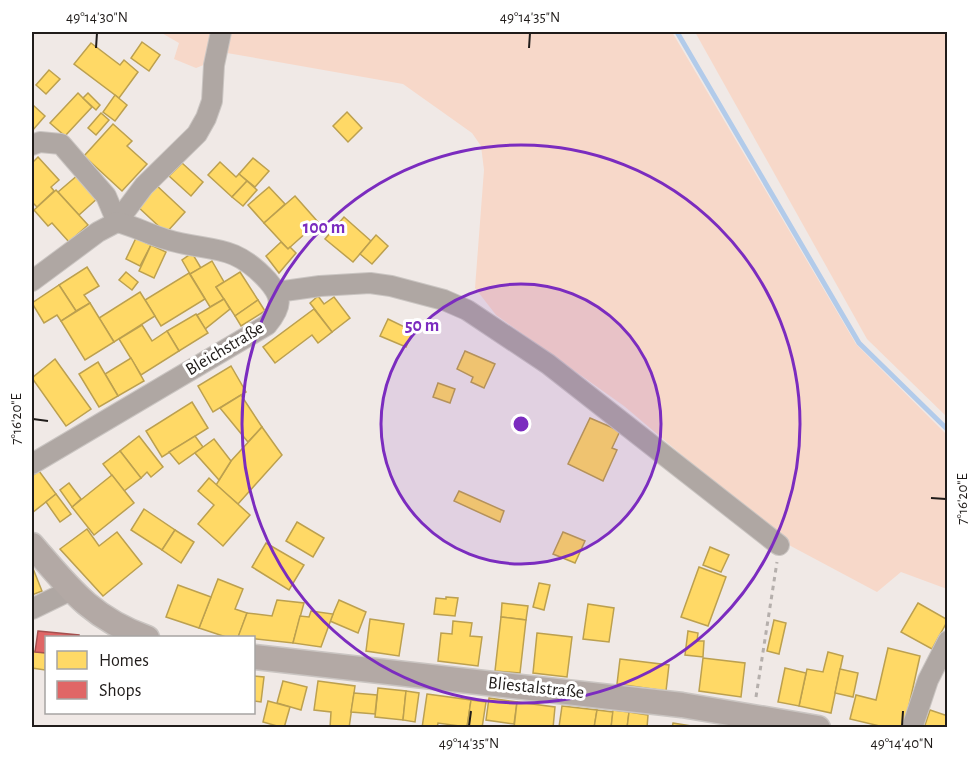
<svg xmlns="http://www.w3.org/2000/svg" width="979" height="759" viewBox="0 0 979 759" font-family="'Alegreya Sans',sans-serif">
  <style>
    .green { fill: #f7d8c9 }
    .homes { fill: #ffd966; stroke: #bca04f; stroke-width: 1.5 }
    .shops { fill: #e06666; stroke: #a6504f; stroke-width: 1.5 }
    .lines { fill: none; stroke-linecap: round; stroke-linejoin: round }
    .stream { stroke: #b2cbea; stroke-width: 5 }
    .minor-casing { stroke: #cac5c2; stroke-width: 22 }
    .major-casing { stroke: #cac5c2; stroke-width: 27 }
    .path { stroke: #b5afac; stroke-width: 3; stroke-dasharray: 4.5 4.5; stroke-linecap: butt }
    .minor { stroke: #afa7a3; stroke-width: 20 }
    .major { stroke: #b3a9a5; stroke-width: 24 }
    .ticks { fill: none; stroke: #201c1a; stroke-width: 2 }
    .ring { fill: none; stroke: #7b2cbf; stroke-width: 3 }
    .labels { text-anchor: middle; dominant-baseline: central; stroke-width: 6; stroke-linejoin: round; paint-order: stroke }
    .street-label { font-size: 18px; fill: #201c1a; stroke: #fff }
    .centre { fill: #7b2cbf; stroke: #fff; stroke-width: 3 }
    .ring-label { font-size: 18px; text-anchor: middle; font-weight: bold; fill: #7b2cbf; stroke: #fff; stroke-width: 6; stroke-linejoin: round; paint-order: stroke }
    .neatline { fill: none; stroke: #201c1a; stroke-width: 2 }
    .ticks-label { font-size: 15px; text-anchor: middle; fill: #201c1a }
  </style>
  <rect width="100%" height="100%" fill="#f0e9e6"/>
  <g class="green">
    <path d="M160,32H226L206,64L196,68L174,59L179,43Z"/>
    <path d="M231,32H672L856,344L947,435V589L901,572L877,592L787,544L624,406L496,315L475,288L484,170L481,146L472,133L403,84L227,53Z"/>
    <path d="M695,32H947V417L867,339Z"/>
  </g>
  <g class="homes">
    <path d="M142,42L160,55L149,71L131,58Z"/>
    <path d="M91,43L120,65L124,60L138,72L119,98L74,64Z"/>
    <path d="M49,70L60,79L46,94L36,85Z"/>
    <path d="M78,93L92,107L65,136L50,123Z"/>
    <path d="M88,93L100,105L96,110L83,98Z"/>
    <path d="M115,95L127,105L115,121L103,112Z"/>
    <path d="M33,105L45,116L32,131V107Z"/>
    <path d="M347,112L362,128L348,142L333,126Z"/>
    <path d="M101,113L109,120L96,135L88,128Z"/>
    <path d="M113,124L132,141L127,146L147,164L122,191L84,156Z"/>
    <path d="M38,157L59,180L51,187L54,191L37,207L32,202V163Z"/>
    <path d="M253,158L269,171L255,187L239,174Z"/>
    <path d="M220,162L236,177L239,174L247,181L232,197L208,175Z"/>
    <path d="M182,163L203,182L191,196L169,176Z"/>
    <path d="M79,174L99,197L79,215L58,192Z"/>
    <path d="M247,181L257,190L243,206L232,197Z"/>
    <path d="M155,184L185,212L166,233L136,205Z"/>
    <path d="M269,187L285,204L264,223L248,205Z"/>
    <path d="M56,190L88,225L69,242L52,223L48,226L34,210Z"/>
    <path d="M295,196L318,222L288,249L264,223Z"/>
    <path d="M344,217L371,241L353,262L325,239Z"/>
    <path d="M376,235L388,246L372,264L360,254Z"/>
    <path d="M136,238L151,245L140,266L126,259Z"/>
    <path d="M281,242L288,249L290,247L296,253L279,273L266,256Z"/>
    <path d="M151,245L166,252L154,278L139,271Z"/>
    <path d="M192,253L201,268L190,274L182,260Z"/>
    <path d="M212,261L224,282L216,287L224,299L210,307L190,274Z"/>
    <path d="M87,267L99,286L84,295L90,303L76,311L59,285Z"/>
    <path d="M126,272L138,282L132,290L119,280Z"/>
    <path d="M240,272L258,300L235,316L216,287Z"/>
    <path d="M189,273L205,299L161,326L145,300Z"/>
    <path d="M59,285L76,311L61,321L57,315L44,323L32,303Z"/>
    <path d="M140,292L155,316L114,342L99,318Z"/>
    <path d="M318,296L324,304L334,297L350,318L332,332L310,303Z"/>
    <path d="M224,299L230,309L205,329L197,315Z"/>
    <path d="M258,300L265,311L241,326L235,316Z"/>
    <path d="M90,303L114,342L85,360L61,321Z"/>
    <path d="M314,309L332,332L318,343L312,335L275,363L263,347Z"/>
    <path d="M196,314L208,333L179,351L167,331Z"/>
    <path d="M388,319L413,331L406,347L380,336Z"/>
    <path d="M142,325L152,341L167,331L179,351L141,375L119,339Z"/>
    <path d="M465,351L495,364L484,388L471,382L473,377L457,369Z"/>
    <path d="M131,358L144,381L118,396L105,374Z"/>
    <path d="M55,359L91,409L66,426L32,378Z"/>
    <path d="M98,362L118,396L99,407L79,374Z"/>
    <path d="M231,366L246,392L213,412L198,386Z"/>
    <path d="M438,383L455,389L450,403L433,397Z"/>
    <path d="M241,395L262,427L248,442L220,408Z"/>
    <path d="M192,402L208,428L162,457L146,431Z"/>
    <path d="M590,418L620,431L612,448L617,450L603,481L568,464Z"/>
    <path d="M262,427L282,455L238,504L216,485L231,461Z"/>
    <path d="M139,436L163,467L151,477L147,472L141,478L120,451Z"/>
    <path d="M195,436L203,447L179,464L169,452Z"/>
    <path d="M214,439L231,461L219,480L195,453Z"/>
    <path d="M120,451L141,478L124,491L103,464Z"/>
    <path d="M39,471L56,494L32,513V476Z"/>
    <path d="M112,475L134,503L94,535L72,507Z"/>
    <path d="M209,478L250,515L223,546L198,524L214,505L198,491Z"/>
    <path d="M69,483L81,499L72,507L60,490Z"/>
    <path d="M459,491L504,511L500,522L454,501Z"/>
    <path d="M56,494L71,514L60,522L46,502Z"/>
    <path d="M144,509L175,530L162,550L131,530Z"/>
    <path d="M297,522L324,538L313,557L286,541Z"/>
    <path d="M87,529L99,546L117,532L142,564L103,596L60,549Z"/>
    <path d="M175,530L194,542L181,563L162,550Z"/>
    <path d="M563,532L585,541L575,563L553,554Z"/>
    <path d="M266,543L304,565L289,590L252,567Z"/>
    <path d="M710,547L729,555L721,572L703,565Z"/>
    <path d="M32,566L42,591L32,595Z"/>
    <path d="M699,567L726,577L708,626L681,617Z"/>
    <path d="M218,579L243,589L235,609L247,613L238,638H229L199,628Z"/>
    <path d="M539,583L550,585L544,610L533,607Z"/>
    <path d="M178,585L211,597L199,628L166,617Z"/>
    <path d="M446,597L458,598L455,616L434,614L436,598L446,599Z"/>
    <path d="M277,600L304,603L293,643L238,637L247,613L272,616Z"/>
    <path d="M339,600L366,612L358,633L330,621Z"/>
    <path d="M502,603L528,606L526,620L501,617Z"/>
    <path d="M918,603L948,620L932,649L901,632Z"/>
    <path d="M588,604L614,608L609,642L583,639Z"/>
    <path d="M311,611L333,614L321,647L293,643L300,616L309,617Z"/>
    <path d="M501,617L526,620L520,673L495,671Z"/>
    <path d="M370,619L404,624L399,656L366,651Z"/>
    <path d="M774,620L786,623L779,654L767,651Z"/>
    <path d="M453,621L472,623L470,636L482,637L478,666L438,661L441,633L452,634Z"/>
    <path d="M688,631L698,633L697,641H704L703,657L685,655Z"/>
    <path d="M537,633L572,637L567,677L533,673Z"/>
    <path d="M888,648L920,656L904,728H888L850,719L856,695L876,700Z"/>
    <path d="M32,651L46,653L45,670L32,668Z"/>
    <path d="M828,652L843,656L831,713L799,706L807,669L823,672Z"/>
    <path d="M703,658L745,663L741,697L699,691Z"/>
    <path d="M620,659L669,665L666,691L617,684Z"/>
    <path d="M785,668L806,673L799,706L778,702Z"/>
    <path d="M840,669L858,673L853,697L835,693Z"/>
    <path d="M254,676L264,677L261,702L254,701Z"/>
    <path d="M283,681L307,687L301,710L277,703Z"/>
    <path d="M318,681L355,686L349,728H330L331,712L314,710Z"/>
    <path d="M378,688L406,691L403,720L375,717Z"/>
    <path d="M406,691L419,693L415,722L403,720Z"/>
    <path d="M354,693L377,695L375,714L351,712Z"/>
    <path d="M427,694L471,700L467,727L438,723L437,728H422Z"/>
    <path d="M489,698L517,702L514,724L486,720Z"/>
    <path d="M471,700L486,702L482,728L467,727Z"/>
    <path d="M268,701L290,707L284,728L263,722Z"/>
    <path d="M517,702L555,707L553,728H514Z"/>
    <path d="M562,706L597,710L594,728L559,727Z"/>
    <path d="M597,710L613,712L611,728H594Z"/>
    <path d="M613,710L629,712L627,728H611Z"/>
    <path d="M930,710L948,716V728H924Z"/>
    <path d="M629,712L648,715L647,728H627Z"/>
    <path d="M673,723L692,726L691,728H672Z"/>
  </g>
  <path class="shops" d="M38,631L79,635V638H46V653L35,652Z"/>
  <g class="lines">
    <path class="stream" d="M677,32L859,343L948,430"/>
    <defs>
      <g id="minor">
        <path d="M32,145L40,142L61,144L106,196L117,222"/>
        <path d="M117,222L144,186L197,134L206,118L212,101L214,65L221,32"/>
        <path d="M32,281L98,232L117,222C134,226 148,234 165,239C209,253 232,241 268,281C283,298 282,307 267,325L32,464"/>
        <path d="M277,292L320,286L370,283L391,286L444,300L467,310L548,364L779,545"/>
        <path d="M32,609L71,590"/>
        <path d="M912,728L928,680L948,641"/>
      </g>
      <g id="major">
        <path d="M32,545C69,588 91,618 147,638"/>
        <path d="M254,657L682,705L818,728"/>
      </g>
    </defs>
    <use href="#minor" class="minor-casing"/>
    <use href="#major" class="major-casing"/>
    <path class="path" d="M756,697L777,562"/>
    <use href="#minor" class="minor"/>
    <use href="#major" class="major"/>
  </g>
  <path class="ticks" d="M96,48L97,33M529,48L530,33M33,419L48,421M931,498L946,499M469,726L471,711M902,726L903,711"/>
  <circle cx="521" cy="424" r="140" fill="#7b2cbf" fill-opacity=".12"/>
  <g class="ring">
    <circle cx="521" cy="424" r="140"/>
    <circle cx="521" cy="424" r="279"/>
  </g>
  <g class="labels">
    <g class="street-label">
      <text transform="translate(225 349) rotate(-31)">Bleichstraße</text>
      <text transform="translate(536 688) rotate(6)">Bliestalstraße</text>
    </g>
  </g>
  <circle cx="521" cy="424" r="9" class="centre"/>
  <g class="ring-label">
    <text x="324" y="233">100 m</text>
    <text x="422" y="331">50 m</text>
  </g>
  <rect width="979" height="759" fill="none" stroke="#ffffff" stroke-width="66"/>
  <rect x="45" y="636" width="210" height="78" fill="#ffffff" stroke="#a6a4a3" stroke-width="1.5"/>
  <rect x="57" y="651" width="30" height="18" fill="#ffd966" stroke="#a6a4a3" stroke-width="1.5"/>
  <text x="99" y="666" font-size="18" fill="#201c1a">Homes</text>
  <rect x="57" y="681" width="30" height="18" fill="#e06666" stroke="#a6a4a3" stroke-width="1.5"/>
  <text x="99" y="696" font-size="18" fill="#201c1a">Shops</text>
  <rect x="33" y="33" width="913" height="693" class="neatline"/>
  <g class="ticks-label">
    <text x="97" y="22">49°14'30"N</text>
    <text x="530" y="22">49°14'35"N</text>
    <text transform="translate(16 419) rotate(-90)" y="5">7°16'20"E</text>
    <text transform="translate(962 499) rotate(-90)" y="5">7°16'20"E</text>
    <text x="469" y="748">49°14'35"N</text>
    <text x="902" y="748">49°14'40"N</text>
  </g>
</svg>
